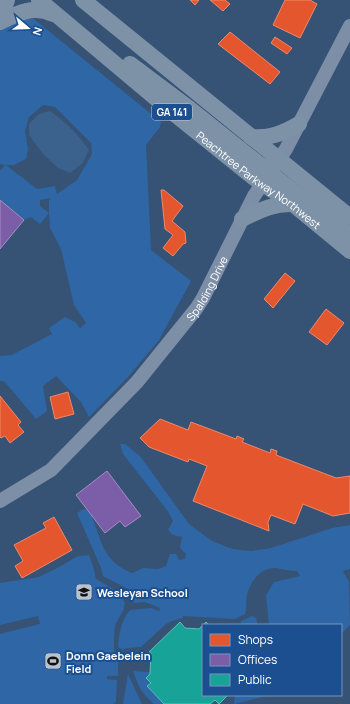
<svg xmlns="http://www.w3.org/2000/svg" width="350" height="704" viewBox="0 0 350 704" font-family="Manrope,sans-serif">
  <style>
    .green { fill: #2f66a5; fill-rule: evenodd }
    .water { fill: #3b618d }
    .shops { fill: #e4572e; stroke: #ec896d }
    .offices { fill: #7b5ea7; stroke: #a38ec1 }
    .public { fill: #17a398; stroke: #5dbfb7 }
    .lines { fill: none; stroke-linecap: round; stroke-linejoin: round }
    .major { stroke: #7d8ea7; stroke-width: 14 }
    .highway { stroke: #7e92a7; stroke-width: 16 }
    .labels { text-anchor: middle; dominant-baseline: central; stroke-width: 4; stroke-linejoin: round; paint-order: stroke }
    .shield { fill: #1b4f8f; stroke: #bbcadd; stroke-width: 1 }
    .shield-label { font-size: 10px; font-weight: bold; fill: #fff }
    .street-label { font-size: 11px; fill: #fff; stroke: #1b4f8f }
    .poi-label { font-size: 11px; font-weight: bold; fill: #fff; stroke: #1b4f8f; text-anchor: start }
  </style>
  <rect width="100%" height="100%" fill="#365274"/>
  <g class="green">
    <path d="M13,18L34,19L161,122L160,127L146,145L151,250L191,281L159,340L128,377L89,417L81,402L56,376L43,386L47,411L36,419L4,381H0V356L12,355L52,334L49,328L65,317L75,322L80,328L86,323L74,305L61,249L50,228L49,213L40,224L31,217L24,220L0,200V171L5,165L0,164V30ZM43,105L55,107L91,143L92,154L77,180L57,194L55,186L37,189L6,165H14L26,159L28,149L25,131L29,117ZM51,198L49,200V213L40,206V200Z"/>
    <path d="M120,444H125L140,456L189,524L212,541L222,545L233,549L251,551L271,548L332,528L350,525V569L343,571L349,582L350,625L341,634V625H269L266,595L274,582L300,576L297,571C290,571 282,569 275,568C260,568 250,582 247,595C246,601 247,607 245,614L235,619L183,616V618L172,621L166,624L141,647L126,648L123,650L118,647C119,634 121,620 130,610L151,608L159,611L160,608L145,602L133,603L128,589L103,576L101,568L77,513L83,509L89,510C102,538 100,560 132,573L143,568L158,569L166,566L170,554H176L179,560L185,559L186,554L180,548L182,537L173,535L168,530L173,521L167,510L123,454Z"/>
    <path d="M89,555L93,566L96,579L118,592L125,603L123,611L115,625L114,638V650L118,662V676H107V679L117,680L116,701L114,704H0V634L40,624L38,616L0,625V583L39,577L61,566L78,556Z"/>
    <path d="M252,616L256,618L258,625H241V621Z"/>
    <path d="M133,671L150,672L151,683L147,686L164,704H154C141,692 139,688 133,671Z"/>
    <path d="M128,674L142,704H123Z"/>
    <path d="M235,695H270L234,704Z"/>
  </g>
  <path class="water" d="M50,111C66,122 78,134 89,150L82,164L70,173L58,168L43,154L29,135V124L39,114Z"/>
  <g class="shops">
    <path d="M190,0H199L195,5Z"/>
    <path d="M210,0H225L230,4L223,11Z"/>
    <path d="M285,0H310L317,4L300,38L273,25Z"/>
    <path d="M230,32L280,72L270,84L218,44Z"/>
    <path d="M275,37L292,48L287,54L271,43Z"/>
    <path d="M161,190H164L183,206L172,221L185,232L186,243L183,244L173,256L163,248L173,235L165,229Z"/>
    <path d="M285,273L295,281L273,308L264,299Z"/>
    <path d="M326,309L344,323L327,345L309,332Z"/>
    <path d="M68,392L74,414L55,419L50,397Z"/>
    <path d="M0,396L21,422L18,425L24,432L10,443L5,436L1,438L0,437Z"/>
    <path d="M160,419L188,430L191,422L236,439L237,436L244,439L242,442L270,453L271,449L277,451L276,455L336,478L350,476V513L333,516L303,504L295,524L271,515L268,522L269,531L193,501L207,466L189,459L188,462L149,447L140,438Z"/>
    <path d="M54,517L72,550L22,578L15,566L23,561L14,545L46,528L43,523Z"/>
  </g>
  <g class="offices">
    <path d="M0,200L24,220L0,249Z"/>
    <path d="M107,471L141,516L125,527L120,521L105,533L76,495Z"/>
  </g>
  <path class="public" d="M180,622L185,628L199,629L206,622L209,625H203V695H226L227,696L219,704L215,700L210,704H164L147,686L151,683L146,678L150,674L151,653L149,652Z"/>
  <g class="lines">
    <path class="major" id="s1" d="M0,501L51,470L137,382L196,309L203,298L254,196L286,149L350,26"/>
    <g class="highway">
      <path id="s2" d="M39,0L176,115L253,177L293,204L350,251"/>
      <path d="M83,0L350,217"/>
      <path d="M0,20L7,0"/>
      <path d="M0,22C18,13 33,5 53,14"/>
      <path d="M130,64L190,109L259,164L271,171"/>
      <path d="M251,137C270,139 283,133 299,124"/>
      <path d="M270,173L350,235"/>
      <path d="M242,219C259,211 274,203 293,204"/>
    </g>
  </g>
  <defs>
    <symbol id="school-square" viewBox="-11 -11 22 22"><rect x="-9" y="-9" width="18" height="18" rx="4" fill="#b9c2ce" stroke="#1b4f8f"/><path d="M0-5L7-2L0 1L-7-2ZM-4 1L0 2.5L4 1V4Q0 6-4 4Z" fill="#111"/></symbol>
    <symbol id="stadium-square" viewBox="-11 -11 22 22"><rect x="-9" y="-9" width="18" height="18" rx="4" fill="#b9c2ce" stroke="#1b4f8f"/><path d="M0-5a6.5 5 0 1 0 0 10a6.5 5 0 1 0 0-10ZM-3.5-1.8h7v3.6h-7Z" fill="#111"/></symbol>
  </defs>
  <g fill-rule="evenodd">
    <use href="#school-square" x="74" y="582" width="20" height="20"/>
    <use href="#stadium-square" x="43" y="651" width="20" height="20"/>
  </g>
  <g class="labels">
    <rect class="shield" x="152" y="104" width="40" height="16" rx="3"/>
    <g class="shield-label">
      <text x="172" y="112">GA 141</text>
    </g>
    <g class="street-label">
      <text stroke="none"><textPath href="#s2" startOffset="284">Peachtree Parkway Northwest</textPath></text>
      <text stroke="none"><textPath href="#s1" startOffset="300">Spalding Drive</textPath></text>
    </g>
    <g class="poi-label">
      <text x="97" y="592">Wesleyan School</text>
      <text x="66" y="655">Donn Gaebelein<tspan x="66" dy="13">Field</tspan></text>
    </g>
  </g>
  <rect x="202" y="624" width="140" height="72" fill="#1b4f8f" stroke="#7695bc"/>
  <rect x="210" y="634" width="20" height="12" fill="#e4572e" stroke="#7695bc"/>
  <text x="238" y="644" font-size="12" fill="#ffffff">Shops</text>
  <rect x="210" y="654" width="20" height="12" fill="#7b5ea7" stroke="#7695bc"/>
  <text x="238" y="664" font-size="12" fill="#ffffff">Offices</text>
  <rect x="210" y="674" width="20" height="12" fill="#17a398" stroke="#7695bc"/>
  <text x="238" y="684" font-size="12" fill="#ffffff">Public</text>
  <g transform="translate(28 28) rotate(109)" stroke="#1b4f8f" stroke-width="3" paint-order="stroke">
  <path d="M0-3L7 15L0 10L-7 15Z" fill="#ffffff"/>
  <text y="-6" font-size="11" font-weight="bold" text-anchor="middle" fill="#ffffff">N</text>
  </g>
</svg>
